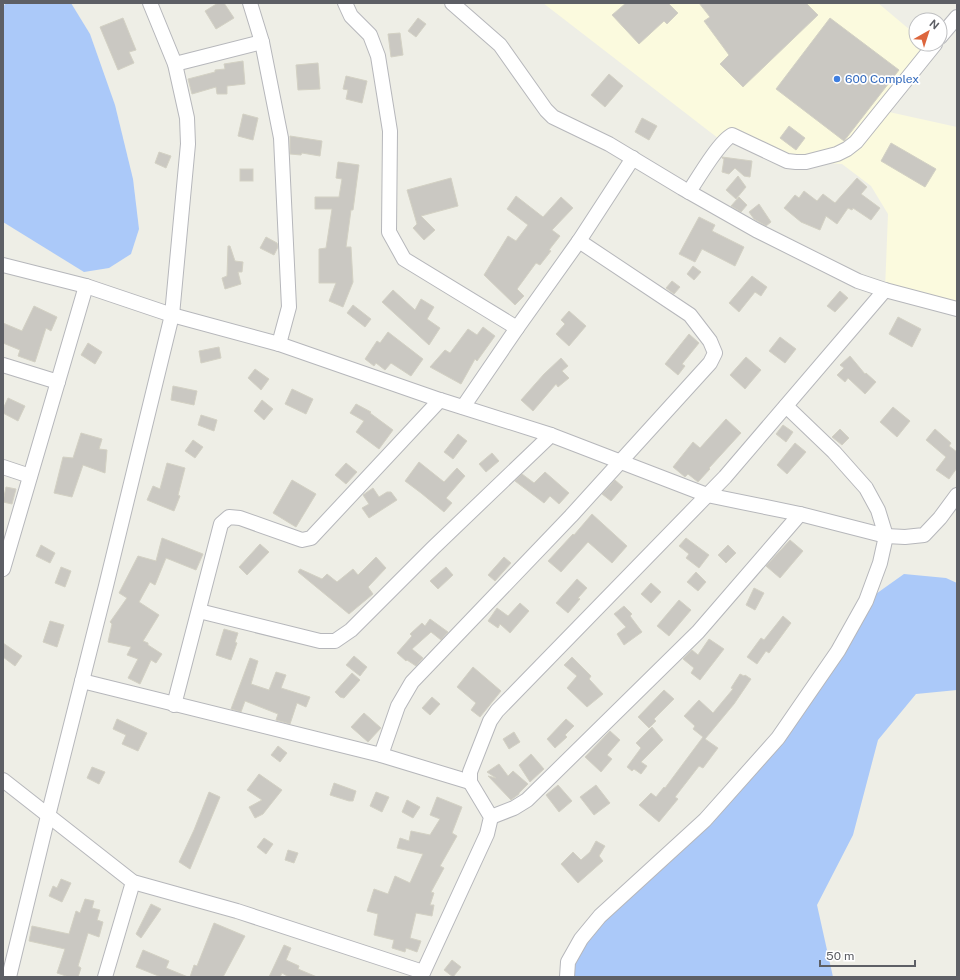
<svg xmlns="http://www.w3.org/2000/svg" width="960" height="980" viewBox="0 0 960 980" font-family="'Public Sans',sans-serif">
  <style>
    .commercial { fill: #fbfade }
    .water { fill: #abc9f9 }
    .building { fill: #cac8c2; stroke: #d3d1c4 }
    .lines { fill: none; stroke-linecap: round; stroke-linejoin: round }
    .minor-casing { stroke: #b6b7bb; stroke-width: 16 }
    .minor { stroke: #fff; stroke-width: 14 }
    .shop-dot { fill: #3f7fe0; stroke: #fff; stroke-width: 1.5 }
    .labels { text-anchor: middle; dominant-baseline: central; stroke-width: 3.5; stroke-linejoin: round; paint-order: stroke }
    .shop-label { font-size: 12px; fill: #366cbe; stroke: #fff; text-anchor: start }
  </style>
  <rect width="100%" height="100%" fill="#eeeee6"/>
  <path class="commercial" d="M543,3H878L916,35V44H926L880,110L957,127V309L885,290L888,214L871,186L842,164L806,162L737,136L723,142Z"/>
  <g class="water">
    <path d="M6,3H71L90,34L115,105L133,179L139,229L131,254L109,268L84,272L3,222V7Z"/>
    <path d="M904,574L946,578L957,583V690L916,694L878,740L853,835L817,905L833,977H567L581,939L778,738L866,601Z"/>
  </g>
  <g class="building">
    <path d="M218,3H224L234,18L216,29L205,11Z"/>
    <path d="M626,3H668L678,13L667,24L664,21L639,44L612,15Z"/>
    <path d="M699,3H806L818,15L743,87L720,64L729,55L704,21L710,17Z"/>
    <path d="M123,18L136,50L129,52L134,63L118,70L100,27Z"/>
    <path d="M418,18L426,24L416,37L408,31Z"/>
    <path d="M830,18L899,70L844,141L776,89Z"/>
    <path d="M400,33L403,55L391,57L388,34Z"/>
    <path d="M243,61L245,84L227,86V94H217L216,87L192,94L188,79L215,72V70L225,69L224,64Z"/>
    <path d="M318,63L320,89L298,90L296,65Z"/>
    <path d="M609,74L623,86L605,107L591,95Z"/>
    <path d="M346,76L367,81L362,103L346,99L348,90L343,89Z"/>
    <path d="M243,114L258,118L253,140L238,136Z"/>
    <path d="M642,118L657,126L649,140L635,132Z"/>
    <path d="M789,126L805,138L796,150L780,138Z"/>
    <path d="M290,136L322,141L320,156L302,153L301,155L290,154Z"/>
    <path d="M891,143L936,169L925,187L881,161Z"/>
    <path d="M159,152L171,156L166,168L155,163Z"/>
    <path d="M722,157L752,161L750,177L744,176L735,168L729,174L722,172L724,159L722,158Z"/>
    <path d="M338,162L359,165L353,210H351L346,247H351L353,282L343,307L329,301L336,283H319V249L326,248L332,209H315V197H339L342,179L336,178Z"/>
    <rect x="240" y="169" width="13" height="12"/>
    <path d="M738,176L746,187L736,199L726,190Z"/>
    <path d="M451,178L458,206L421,216L435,230L424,240L413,228L417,224L407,190Z"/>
    <path d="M857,178L867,187L861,194L880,208L871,220L853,208L852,210L848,208L837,224L826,216L820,230L801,222L784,208L795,195L799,198L804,191L817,201L823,194L835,203Z"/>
    <path d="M516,196L543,217L561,197L573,208L552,230L560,236L549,250L551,251L540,265L536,263L517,289L524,296L515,305L484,275L508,236L516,241L528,225L507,209Z"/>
    <path d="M739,197L747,205L741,212L731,206Z"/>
    <path d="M759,204L771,222L766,226L754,219L749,212Z"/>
    <path d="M699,217L715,225L712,231L744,247L735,266L702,249L695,262L679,254Z"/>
    <path d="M266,237L277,243L278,247L274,255L260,248Z"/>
    <path d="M228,246H230L235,261L243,262L242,272H238L241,284L225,289L222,278L227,276Z"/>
    <path d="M693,266L701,272L694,280L687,274Z"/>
    <path d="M752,276L767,287L761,296L755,292L739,312L729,303Z"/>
    <path d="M672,281L680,287L674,294L666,288Z"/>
    <path d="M393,290L415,310L421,299L434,307L427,319L440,328L429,345L382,302Z"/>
    <path d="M840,291L848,298L835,312L827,306Z"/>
    <path d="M353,305L371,319L365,327L347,313Z"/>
    <path d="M34,306L57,317L51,331L46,328L35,362L18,356L20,350L3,343V323L22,331Z"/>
    <path d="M569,311L586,326L569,346L556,334L565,324L561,320Z"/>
    <path d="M898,317L921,329L912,347L889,334Z"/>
    <path d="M483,327L495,336L477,361L475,359L461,384L430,367L445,350L450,353L468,329L477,335Z"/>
    <path d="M388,332L423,359L411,376L391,363L385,370L376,363L374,366L365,359L377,341L380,343Z"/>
    <path d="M689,334L699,343L682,364L685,366L678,375L665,364Z"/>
    <path d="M780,337L796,349L785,363L769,351Z"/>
    <path d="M88,343L102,352L95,364L81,355Z"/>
    <path d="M219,347L221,358L201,363L199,351Z"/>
    <path d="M850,356L865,374L866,373L876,382L865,394L848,378L845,382L837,375L844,368L840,365Z"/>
    <path d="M746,357L761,370L745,389L730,375Z"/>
    <path d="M561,358L568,366L562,371L569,378L558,387L556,384L533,411L521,400L544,374Z"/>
    <path d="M255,369L269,379L261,390L248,378Z"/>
    <path d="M173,386L197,391L194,405L171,400Z"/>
    <path d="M292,389L313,399L306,414L285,404Z"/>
    <path d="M8,398L25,406L18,421L3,413V409Z"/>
    <path d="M262,400L273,409L264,420L254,411Z"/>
    <path d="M356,404L371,412L370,413L393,430L379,449L356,432L364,421L350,413Z"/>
    <path d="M893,407L910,421L897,437L880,422Z"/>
    <path d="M201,415L217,420L214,431L198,425Z"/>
    <path d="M726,419L741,433L709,468L710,469L698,482L688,474L685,477L673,467L693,442L700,448Z"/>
    <path d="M783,425L793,432L786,442L776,434Z"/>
    <path d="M840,429L849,438L842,445L832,437Z"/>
    <path d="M935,429L951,443L949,446L957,452V468L949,479L936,470L946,457L926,440Z"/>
    <path d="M81,433L102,439L99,449L107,450L105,473L83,465L72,497L54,493L63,457L73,458Z"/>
    <path d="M458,434L467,441L453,459L444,452Z"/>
    <path d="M193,440L203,447L195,458L185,451Z"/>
    <path d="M795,443L806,452L787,474L777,465Z"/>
    <path d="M492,453L499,461L486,472L479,464Z"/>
    <path d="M419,462L444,482L457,468L465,476L446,498L452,503L444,512L421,493L405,481Z"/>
    <path d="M167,463L185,468L178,495L180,496L174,511L147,500L153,486L160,489Z"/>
    <path d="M346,463L357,472L346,484L335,475Z"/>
    <path d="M545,472L569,493L559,504L550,496L544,503L515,481L522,474L534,483Z"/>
    <path d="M292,480L316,494L296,527L273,513Z"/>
    <path d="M615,480L623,487L611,501L602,494Z"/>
    <path d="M6,487L16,489L12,504L3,502Z"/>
    <path d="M373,488L379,497L387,492H391L397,500L369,518L362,508L369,504L363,495Z"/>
    <path d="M592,514L627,546L612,563L588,542L561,572L548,561L573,534L574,535Z"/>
    <path d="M162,538L203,554L196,570L166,558L155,585L150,582L139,602L159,615L143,641L148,643V645L162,654L156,663L151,660L140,684L128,678L138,659L127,655L131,647L108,642L112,624L110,622L127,598L119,593L138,556L156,561Z"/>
    <path d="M686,538L709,555L699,568L686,558L689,554L679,546Z"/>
    <path d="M790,540L803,551L780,578L766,566Z"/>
    <path d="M260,544L269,552L247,575L239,567Z"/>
    <path d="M41,545L55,553L50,563L36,556Z"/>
    <path d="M728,545L736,553L726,563L718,555Z"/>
    <path d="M376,557L386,568L368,587L373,594L349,614L298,572L300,569L322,579L327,574L337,582L353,569L358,575Z"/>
    <path d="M504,557L511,563L495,581L488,575Z"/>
    <path d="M61,567L71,571L65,587L55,583Z"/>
    <path d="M446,567L453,575L438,589L430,581Z"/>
    <path d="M696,572L706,582L698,591L687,582Z"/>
    <path d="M577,579L587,588L578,598L580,599L568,613L556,603Z"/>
    <path d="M651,583L661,592L651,603L641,594Z"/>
    <path d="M754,588L764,593L755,610L746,605Z"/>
    <path d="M679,600L691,610L669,636L657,626Z"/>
    <path d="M520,603L529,611L510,633L500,624L498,628L488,621L497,608L508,616Z"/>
    <path d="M624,606L632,614L630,616L642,632L624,645L617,634L626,627L614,614Z"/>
    <path d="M783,616L791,623L769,653L766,651L757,664L747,657L761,638L764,640Z"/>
    <path d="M430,619L448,632L441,640L431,632L412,649L423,658L416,666L407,660L406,661L397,653L412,636L410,634L422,623L425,626Z"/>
    <path d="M50,621L64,625L57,647L43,642Z"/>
    <path d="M224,629L238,633L235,642L237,643L231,660L216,655Z"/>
    <path d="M709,639L724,649L700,680L691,673L694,668L683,659L692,650L698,655Z"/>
    <path d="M3,643L22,656L15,666L3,657Z"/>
    <path d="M354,656L367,667L360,676L346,665Z"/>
    <path d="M572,657L591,676L589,679L603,694L587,707L567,688L577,676L564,665Z"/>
    <path d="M250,658L258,661L251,684L269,690L276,672L286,675L281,688L310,697L306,707L297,703L290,724L276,720L278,714L245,701L241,712L231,709Z"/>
    <path d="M473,667L501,691L480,717L471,710L476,703L457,687Z"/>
    <path d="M352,673L360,680L344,698L340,697L335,692Z"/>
    <path d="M740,674L744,676L745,675L751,679L734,704L705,739L718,748L703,768L699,766L675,797L678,799L659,822L639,805L651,793L656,797L664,787L665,788L703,737L693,729L695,726L684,716L699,700L713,713L733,689L731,688Z"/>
    <path d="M664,690L674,699L654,719L656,721L649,728L638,717Z"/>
    <path d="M432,697L440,704L430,715L422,708Z"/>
    <path d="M364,713L381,728L368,742L351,727Z"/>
    <path d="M117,719L147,733L138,751L122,744L126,735L113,729Z"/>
    <path d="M566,719L574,726L565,735L567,737L555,748L547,739Z"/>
    <path d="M652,727L663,740L641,762L647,766L641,774L634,769L632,771L627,767L641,748L636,743Z"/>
    <path d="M610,731L620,740L607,755L612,759L601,772L585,757Z"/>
    <path d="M514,732L520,742L509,749L503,739Z"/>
    <path d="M278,746L287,753L280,762L271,755Z"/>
    <path d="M531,754L544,769L530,782L519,765Z"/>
    <path d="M499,764L508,776L513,771L528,784L519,793V794L511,800L488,776L496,778L487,772Z"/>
    <path d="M92,767L105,772L99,784L87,778Z"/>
    <path d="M259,774L282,790L263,814L255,818L249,807L262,800L247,790Z"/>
    <path d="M334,783L356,791L353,801H349L330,795Z"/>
    <path d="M558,785L572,801L559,812L546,795Z"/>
    <path d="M596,785L610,803L594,815L580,797Z"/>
    <path d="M209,792L220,797L190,869L179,862L194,830Z"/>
    <path d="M376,792L389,797L382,812L370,806Z"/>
    <path d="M437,797L462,807L452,833L457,836L440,866L444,868L431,892L434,893L430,905H434L432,916L416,913L410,938L421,941L417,952L406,948L405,952L392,948L394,940L374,935L378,914L367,911L374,889L388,894L395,876L410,883L423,854L397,848L400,838L409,841L411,831L430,835L440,819L430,815Z"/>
    <path d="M407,800L420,807L413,818L402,812Z"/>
    <path d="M264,838L273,844L266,854L257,847Z"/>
    <path d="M596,841L605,846L599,856L603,861L578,883L561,864L573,852L581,860L590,852Z"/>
    <path d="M288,850L298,853L294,863L285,860Z"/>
    <path d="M61,879L71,883L62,902L49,896L53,886L57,888Z"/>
    <path d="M85,899L94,901L92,908L100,910L97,920L103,922L99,937L88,933L78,966L81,968L78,977H69L57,973L65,949L29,941L32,926L69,934L76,911L80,913Z"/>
    <path d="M151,904L161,909L141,938L136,934Z"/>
    <path d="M214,923L245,936L223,977H190L194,965L197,966Z"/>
    <path d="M284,945L291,948L286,960L299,966L298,969L317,977H289L282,973L280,977H269Z"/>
    <path d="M143,950L169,961L166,968L188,977H161L136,967Z"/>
    <path d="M452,960L461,967L453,977L444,970Z"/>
  </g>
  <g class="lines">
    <defs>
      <g id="minor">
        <path d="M250,3L262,42L281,138L289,307L279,344"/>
        <path d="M345,3L351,16L370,35L378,56L390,131L389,232L404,259L517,328"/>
        <path d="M452,3L500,45L546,110L553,117L609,144L682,188L756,230L858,281L885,290L957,309"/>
        <path d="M940,37L957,17"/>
        <path d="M175,64L262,42"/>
        <path d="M689,192C698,178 719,142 732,135L787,161L796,162H806L837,154L847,149L856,142L935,44"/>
        <path d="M3,265L86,286L172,315L279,344L440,400L551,435L707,495L800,514L886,536L905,537L924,535L940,518L957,495"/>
        <path d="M3,365L58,382"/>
        <path d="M463,407L517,328L579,241L633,158"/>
        <path d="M3,467L30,476"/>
        <path d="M3,569L86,286"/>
        <path d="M199,611L320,641H335L351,630L433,548L551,435"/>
        <path d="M82,681L381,755L470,782"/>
        <path d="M174,705L221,524L229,517L240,518L302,540L311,538L440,400"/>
        <path d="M381,755L398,706L412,682L571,516L710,363L715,353L710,341L690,315L579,241"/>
        <path d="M3,780L133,882L237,911L423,972"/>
        <path d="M491,817L514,808L527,800L698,632L800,514"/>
        <path d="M9,977L48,816L106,586L172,315L188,144L187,118L175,64L150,3"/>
        <path d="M105,977L133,882"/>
        <path d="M421,977L487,834L491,817L470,782V772L490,721L497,711L725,477L885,290"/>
        <path d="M567,977L568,962L581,939L600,916L705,820L778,738L838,651L866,601L880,563L886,536L878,510L866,488L834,452L786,406"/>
      </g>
    </defs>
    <use href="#minor" class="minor-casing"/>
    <use href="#minor" class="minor"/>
  </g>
  <circle class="shop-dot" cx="837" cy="79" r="4"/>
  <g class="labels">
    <g class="shop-label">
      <text x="845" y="79">600 Complex</text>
    </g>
  </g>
  <rect width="960" height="980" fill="none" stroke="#5d5f65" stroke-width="8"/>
  <g transform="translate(928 32) rotate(39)"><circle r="19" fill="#ffffff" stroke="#bebfc1"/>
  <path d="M0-3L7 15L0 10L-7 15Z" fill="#dd663d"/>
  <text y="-6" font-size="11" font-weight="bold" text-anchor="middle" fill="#5d5f65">N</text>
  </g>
  <path d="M820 960v6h95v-6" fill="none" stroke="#5d5f65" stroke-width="2"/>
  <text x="826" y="960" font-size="12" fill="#5d5f65" stroke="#ffffff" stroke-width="3" paint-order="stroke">50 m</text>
</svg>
